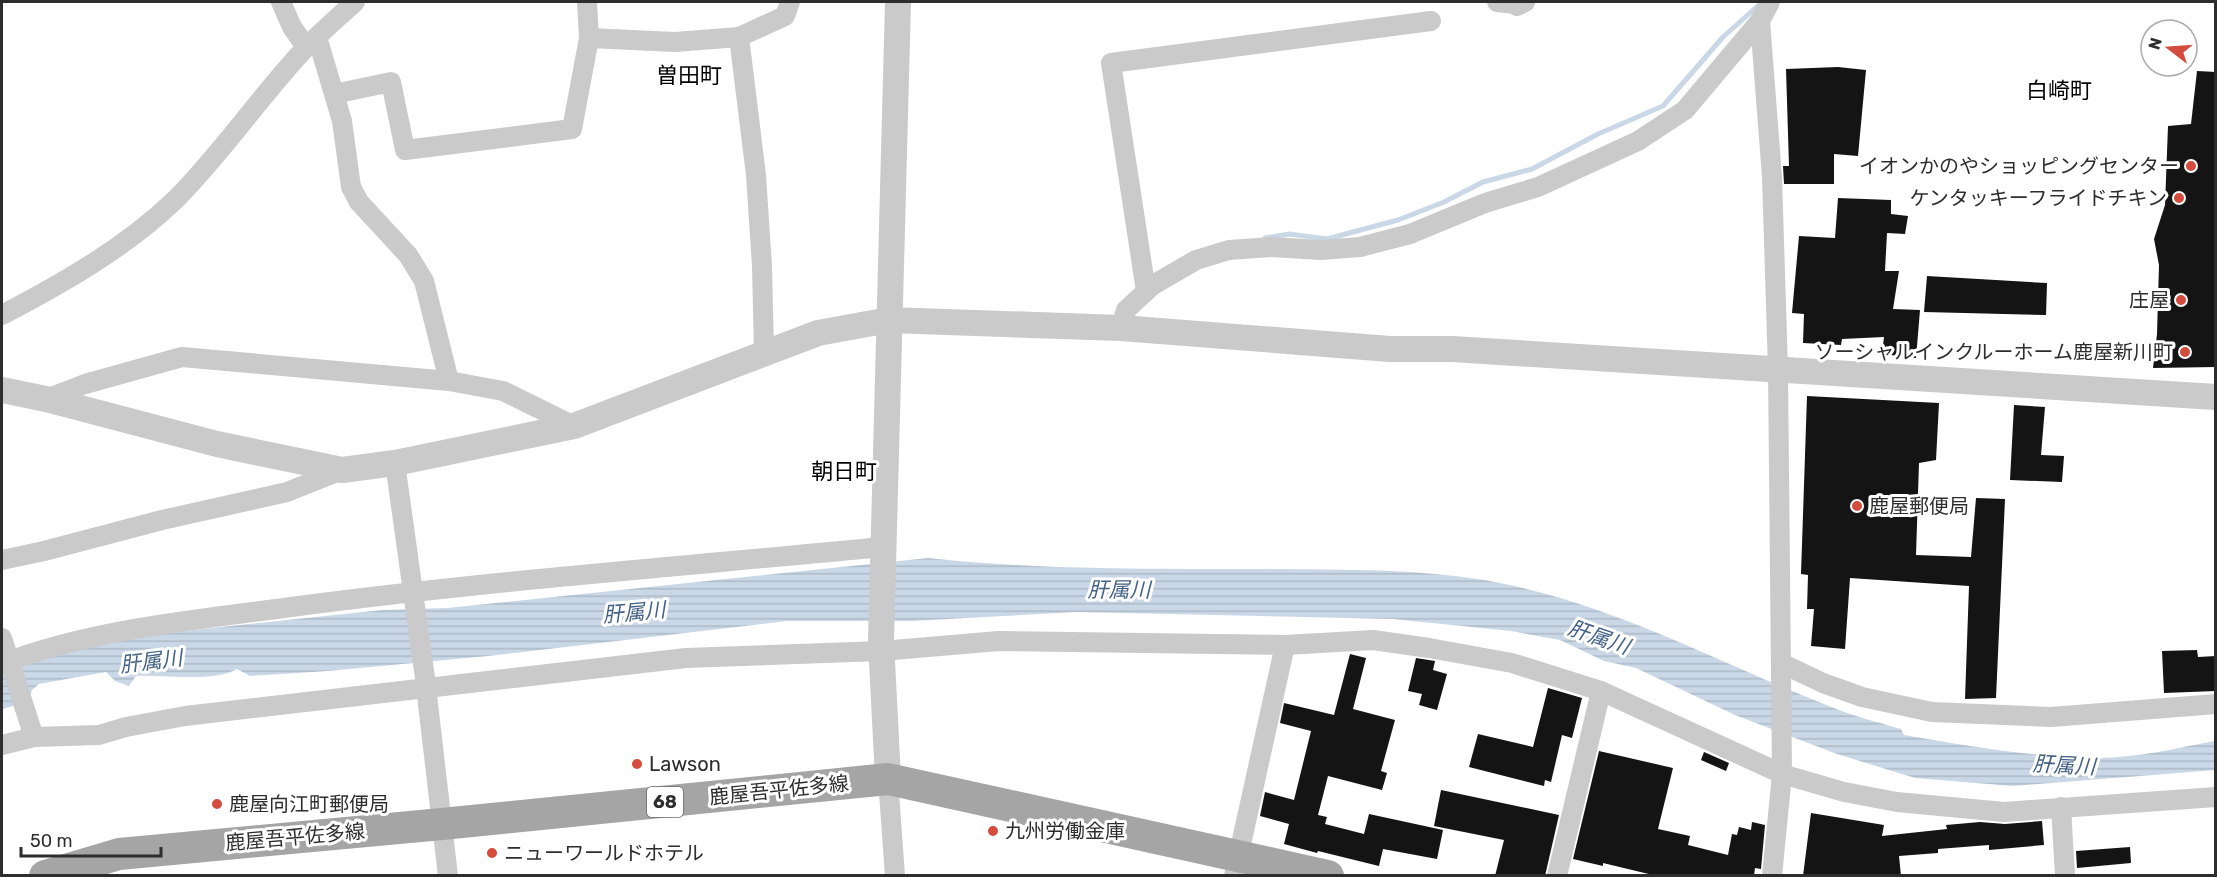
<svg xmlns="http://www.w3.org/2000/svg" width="2217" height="877" viewBox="0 0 2217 877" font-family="Rubik,'Noto Sans JP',sans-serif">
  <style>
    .water { fill: url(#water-rules) }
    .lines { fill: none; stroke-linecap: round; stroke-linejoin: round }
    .stream { stroke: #c9d7e7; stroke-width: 5 }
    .building { fill: #141414 }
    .minor { stroke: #cacaca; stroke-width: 20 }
    .tertiary { stroke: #cacaca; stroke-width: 26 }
    .primary { stroke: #a5a5a5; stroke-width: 32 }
    .poi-dot { fill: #d44c3e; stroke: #fff; stroke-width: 2 }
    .labels { text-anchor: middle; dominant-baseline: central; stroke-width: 6; stroke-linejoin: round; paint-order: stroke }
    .shield { fill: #fff; stroke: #6c6c6c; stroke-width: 1.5 }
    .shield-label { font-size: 18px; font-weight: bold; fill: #2d2d2d }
    .poi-label { font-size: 20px; fill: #2d2d2d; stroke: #fff; text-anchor: start }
    .street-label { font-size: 20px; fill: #2d2d2d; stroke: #fff }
    .water-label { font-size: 21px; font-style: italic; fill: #436187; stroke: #fff }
    .quarter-label { font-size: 22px; fill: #000; stroke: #fff }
  </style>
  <defs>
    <pattern id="water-rules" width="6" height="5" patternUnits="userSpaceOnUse" patternTransform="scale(1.5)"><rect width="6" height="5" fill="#c9d7e7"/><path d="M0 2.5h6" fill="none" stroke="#adb9c6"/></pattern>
  </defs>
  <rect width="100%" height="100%" fill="#fff"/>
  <path class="water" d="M928,558C1038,570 1149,569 1260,569C1340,570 1421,568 1500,583C1614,605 1722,664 1829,706C1852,716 1877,722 1901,729L1904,735C1968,746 2032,757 2097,758C2137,758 2177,748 2215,741L2216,770L2013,786L1915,778L1837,754L1735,715L1636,668L1604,661L1560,640L1511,631L1393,619L1077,612L911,621H787L488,656L328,671L250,676L237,669C212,683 165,674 136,676L129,686L115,681L106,672L39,684L32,690L28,702L2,709V671L62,652L164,633L382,610L447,608Z"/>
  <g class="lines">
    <path class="stream" d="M1265,238L1289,234L1327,239L1398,220L1444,202L1483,182L1532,169L1598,134L1663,106L1723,37L1760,4"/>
  </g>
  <g class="building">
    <path d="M1838,67L1866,70L1858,156L1834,154V184H1784L1783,166H1789L1786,69Z"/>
    <path d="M2197,71L2216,72V367L2153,368L2157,334L2159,265L2154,239L2165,205L2168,126L2191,124Z"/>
    <path d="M1838,198L1891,200V214L1908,216L1905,234L1887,233L1885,271H1899L1893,309L1920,310L1916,358L1882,354L1884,337L1842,339L1841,345L1803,343L1804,314L1792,313L1799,236L1835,238Z"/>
    <path d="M1927,276L2047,283L2046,315L1924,312Z"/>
    <path d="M1807,396L1939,403L1936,460L1919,463L1916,555L1971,557L1976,498L2005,499L1996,698L1965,699L1969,586L1850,578L1845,649L1811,646L1814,609H1807L1808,575L1801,574Z"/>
    <path d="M2014,405L2045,407L2041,455L2064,456L2062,482L2010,480Z"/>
    <path d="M2197,650L2198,657L2216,656V691L2164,693L2162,651Z"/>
    <path d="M1350,654L1366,658L1353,709L1395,720L1381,771L1387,773L1382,790L1328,776L1318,815L1327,817L1325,824L1364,834L1369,814L1443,830L1437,859L1383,849L1379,866L1318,851L1317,853L1284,844L1289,824L1260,816L1265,792L1294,800L1311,731L1280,723L1284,703L1334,715Z"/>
    <path d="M1416,658L1435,661L1433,670L1447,674L1437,710L1419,705L1422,694L1408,691Z"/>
    <path d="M1548,688L1582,698L1572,738L1562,735L1551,782L1545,780L1544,786L1469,767L1478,734L1533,747Z"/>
    <path d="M1599,751L1673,768L1658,829L1690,836L1688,845L1728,855L1732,834L1737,835L1739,827L1751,830L1752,822L1765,825L1761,869L1755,868L1754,876H1657L1603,863V866L1573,859Z"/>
    <path d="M1704,752L1729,763L1726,771L1701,760Z"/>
    <path d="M1441,790L1559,815L1545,876H1495L1504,840L1434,826Z"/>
    <path d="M1811,813L1884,825L1882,836L1947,829L1946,825L1980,822L2005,824L2042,821L2044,845L1989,850V845L1938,849V853L1899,856L1901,876H1803Z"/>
    <path d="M2130,847L2131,863L2077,868L2076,851Z"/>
  </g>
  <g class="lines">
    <g class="minor">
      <path d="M281,2L292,27L306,47"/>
      <path d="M587,2L589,38"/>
      <path d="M1497,2L1516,4L1517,6L1525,2"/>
      <path d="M1760,21L1772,177L1778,370L1782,774L1772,876"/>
      <path d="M317,37L342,121L351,187L359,202L408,255L424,281L449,381"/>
      <path d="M739,37L756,175L762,266L764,353"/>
      <path d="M334,94L391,82L405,150L572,129L589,38L675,42L739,37L785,16L790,2"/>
      <path d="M1146,291L1111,63L1431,21"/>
      <path d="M2,315C63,283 125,248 175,200C220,155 256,102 299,55C316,36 336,19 355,2"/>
      <path d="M1121,328L1126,310L1153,285L1196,260L1229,250L1271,247L1321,250L1360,247L1410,234L1485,203L1538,187L1638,141L1685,110L1760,21L1770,2"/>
      <path d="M46,399L85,384L182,357L449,381L503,391L574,426"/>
      <path d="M395,463L425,678L448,876"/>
      <path d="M2,560L44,551L162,520L287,492L342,470"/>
      <path d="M2,638L34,737"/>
      <path d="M1781,663L1823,683L1862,697L1932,712L2051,717L2216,704"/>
      <path d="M2,664C91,629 196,620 291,607C487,581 685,566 883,547"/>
      <path d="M2,745L34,737L99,735L126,727L185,716L686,658L881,651L999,641L1285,645L1373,640L1429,648L1512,663L1601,691L1782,774L1844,792L1897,802L2004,812L2216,797"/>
      <path d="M888,779L895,876"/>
      <path d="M2061,807L2065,876"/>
      <path d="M1234,876L1285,645"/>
      <path d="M1557,876L1601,691"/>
    </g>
    <g class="tertiary">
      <path d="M2,390L46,399L217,444L342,470L395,463L574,426L818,333L889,320L1121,328L1390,349H1452L2216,397"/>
      <path d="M888,779L881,641L898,2"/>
    </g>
    <path class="primary" d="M45,876L119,854L442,824L888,779L1328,876"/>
  </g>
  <g class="poi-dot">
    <circle cx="2191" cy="166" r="6"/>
    <circle cx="2179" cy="198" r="6"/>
    <circle cx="2181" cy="300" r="6"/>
    <circle cx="2185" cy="352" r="6"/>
    <circle cx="1857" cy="506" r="6"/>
    <circle cx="637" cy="764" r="6"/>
    <circle cx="217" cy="804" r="6"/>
    <circle cx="993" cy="831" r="6"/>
    <circle cx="492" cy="853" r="6"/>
  </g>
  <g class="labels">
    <rect class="shield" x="647" y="787" width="36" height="30" rx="4.5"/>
    <g class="shield-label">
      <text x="665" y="802">68</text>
    </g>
    <g class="poi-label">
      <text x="2179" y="166" text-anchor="end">イオンかのやショッピングセンター</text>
      <text x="2167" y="198" text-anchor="end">ケンタッキーフライドチキン</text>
      <text x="2169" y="300" text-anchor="end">庄屋</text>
      <text x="2173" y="352" text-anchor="end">ソーシャルインクルーホーム鹿屋新川町</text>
      <text x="1869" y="506">鹿屋郵便局</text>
      <text x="649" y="764">Lawson</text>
      <text x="229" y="804">鹿屋向江町郵便局</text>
      <text x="1005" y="831">九州労働金庫</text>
      <text x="504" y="853">ニューワールドホテル</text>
    </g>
    <g class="street-label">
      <text transform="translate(779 790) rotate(-6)">鹿屋吾平佐多線</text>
      <text transform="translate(295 837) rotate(-5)">鹿屋吾平佐多線</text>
    </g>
    <g class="water-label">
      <text x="1119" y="589">肝属川</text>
      <text transform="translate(634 612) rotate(-5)">肝属川</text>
      <text transform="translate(1599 637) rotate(19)">肝属川</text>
      <text transform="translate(151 661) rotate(-7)">肝属川</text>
      <text transform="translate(2064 765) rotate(3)">肝属川</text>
    </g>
    <g class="quarter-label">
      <text x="689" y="75">曽田町</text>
      <text x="2059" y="90">白崎町</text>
      <text x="844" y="471">朝日町</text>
    </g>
  </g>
  <rect width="2217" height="877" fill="none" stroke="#2d2d2d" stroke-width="6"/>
  <g transform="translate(2169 48) rotate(287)"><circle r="28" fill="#ffffff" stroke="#ababab" stroke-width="1.5"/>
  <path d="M0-4.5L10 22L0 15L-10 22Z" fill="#d44c3e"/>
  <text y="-9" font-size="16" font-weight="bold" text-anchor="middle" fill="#2d2d2d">N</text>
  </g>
  <path d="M21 847v9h140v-9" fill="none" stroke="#2d2d2d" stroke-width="3"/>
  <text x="30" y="847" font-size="18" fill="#2d2d2d" stroke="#ffffff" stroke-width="4.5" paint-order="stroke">50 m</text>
</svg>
